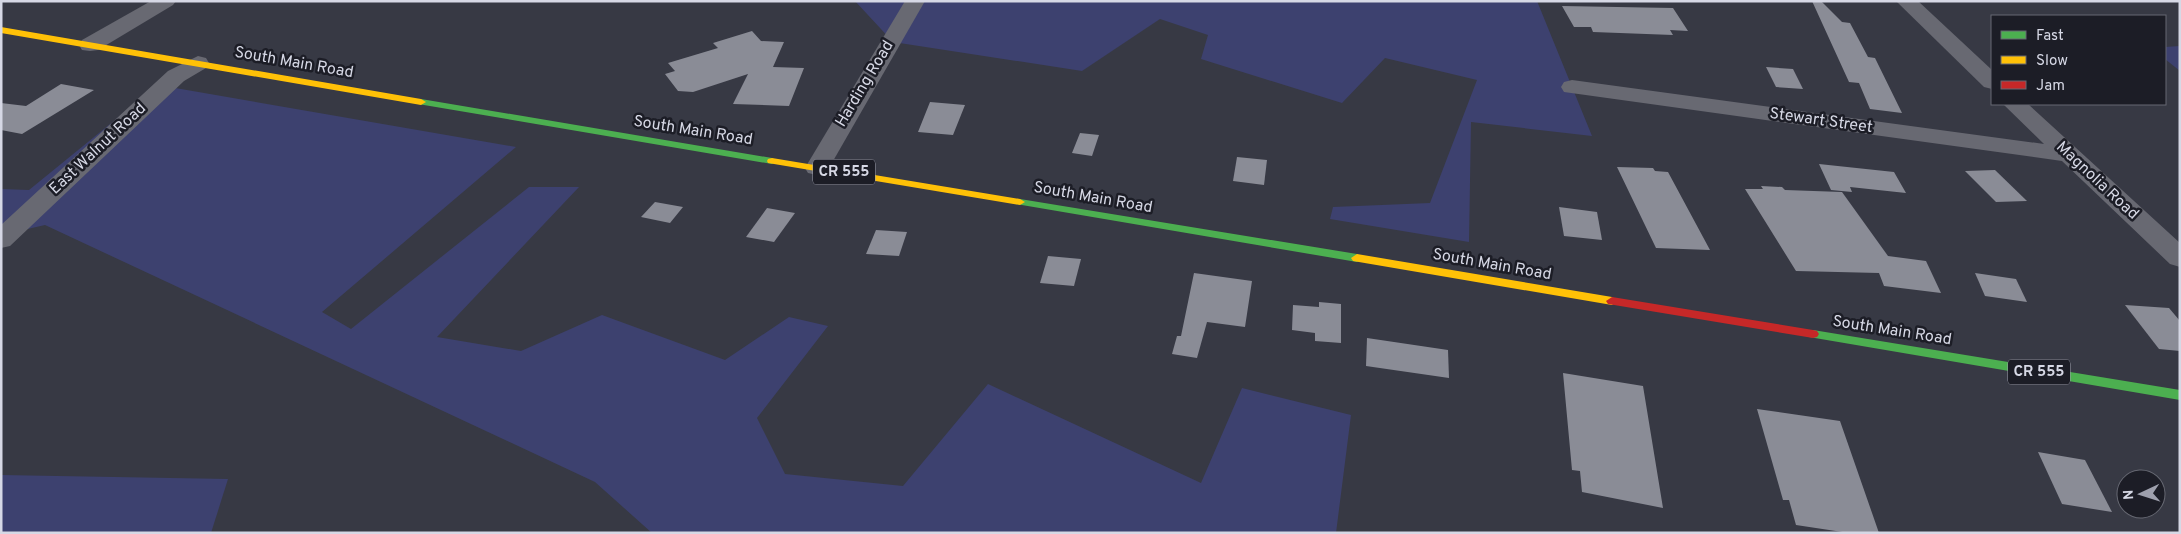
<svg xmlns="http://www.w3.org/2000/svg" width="2181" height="534" viewBox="0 0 2181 534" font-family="Overpass,sans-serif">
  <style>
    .green { fill: #3d416f }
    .building { fill: #8a8c96 }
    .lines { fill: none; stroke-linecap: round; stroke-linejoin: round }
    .street { fill: #686972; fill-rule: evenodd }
    .fast { fill: #4caf50; fill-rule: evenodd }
    .slow { fill: #ffc107; fill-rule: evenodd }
    .jam { fill: #c62828; fill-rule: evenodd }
    .labels { text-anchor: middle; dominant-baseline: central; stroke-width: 5; stroke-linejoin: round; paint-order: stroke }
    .shield { fill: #1c1d26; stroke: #9ea0ac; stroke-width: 1 }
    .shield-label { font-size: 15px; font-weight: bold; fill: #d6d8e5 }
    .street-label { font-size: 16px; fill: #d6d8e5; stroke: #1c1d26 }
  </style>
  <rect width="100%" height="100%" fill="#373944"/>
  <g class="green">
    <path d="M855,1H1537L1592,136L1471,122L1469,242L1330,219L1333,207L1430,203L1477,80L1385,58L1342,103L1201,59L1208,35L1160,19L1082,71L893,42Z"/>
    <path d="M2180,46V71L2165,59V47Z"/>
    <path d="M158,85L516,147L322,312L351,329L529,187H579L437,337L521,351L602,315L725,360L789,317L828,326L757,418L785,474L903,486L988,384L1201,483L1242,388L1351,415L1336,533H652L595,482L45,225L1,235V189L29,190Z"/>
    <path d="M1,475L228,479L211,533H1Z"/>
  </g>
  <g class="building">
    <path d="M1812,1H1821L1842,22L1850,23L1868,57L1875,58L1902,113L1870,109L1859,83L1849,82Z"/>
    <path d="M1562,6L1673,8L1688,31L1670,30L1673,35L1593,32L1591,27H1574Z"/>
    <path d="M752,31L761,41L784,42L773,67L804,68L789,106L733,104L748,74L693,92L678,91L665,74L675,71L668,63L718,48L713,43Z"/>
    <path d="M1766,67L1793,69L1803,89L1776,87Z"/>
    <path d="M61,84L94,90L22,134L1,130V103L26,106Z"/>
    <path d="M930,102L965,105L953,135L918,132Z"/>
    <path d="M1080,133L1099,135L1092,156L1072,153Z"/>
    <path d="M1237,157L1267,160L1264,185L1233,181Z"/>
    <path d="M1819,164L1894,172L1906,193L1850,187L1852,192L1831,190Z"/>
    <path d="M1617,167L1653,168L1655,171L1668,172L1710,250L1656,248Z"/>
    <path d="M1995,170L2027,201L1996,202L1965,171Z"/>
    <path d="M1761,186L1782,187L1785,190L1842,192L1888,256L1926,261L1941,293L1884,286L1879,273L1796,271L1745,189H1763Z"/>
    <path d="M655,202L683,207L670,223L641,217Z"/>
    <path d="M1559,207L1597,212L1602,240L1564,236Z"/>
    <path d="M767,208L795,213L774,242L746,237Z"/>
    <path d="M876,230L907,232L899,256L866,254Z"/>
    <path d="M1048,256L1081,259L1074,286L1040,283Z"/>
    <path d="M1194,273L1252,281L1245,327L1207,322L1197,358L1172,354L1177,336H1181Z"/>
    <path d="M1975,273L2016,279L2027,302L1985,296Z"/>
    <path d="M1319,302L1341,304V343L1315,341V333L1292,330L1293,305L1319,307Z"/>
    <path d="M2125,305L2169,308L2180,321V351L2159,349Z"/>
    <path d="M1367,338L1448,350L1449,378L1366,366Z"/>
    <path d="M1563,373L1643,386L1663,508L1582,492L1580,471L1572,470Z"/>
    <path d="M1757,409L1840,421L1879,533H1849L1796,525L1789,500H1783Z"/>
    <path d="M2038,452L2085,460L2112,512L2062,504Z"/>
  </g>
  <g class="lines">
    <g class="street">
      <path d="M151,1H176L173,5L98,50L90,51L82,50L79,45L82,40Z"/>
      <path d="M905,1H925L829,168L826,173L817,175L808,173L805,168Z"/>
      <path d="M1896,1H1918L1992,70V89L1984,87Z"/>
      <path d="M198,56L206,58L209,63L206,68L184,81L10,246L1,248V225L168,71Z"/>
      <path d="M1572,80L2044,144L2003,104H2028L2180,243V267L2170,264L2062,161L1564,92L1561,87L1564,82Z"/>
    </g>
    <g class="fast">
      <path d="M421,99L772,158L777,161L772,164L418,104V100Z"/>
      <path d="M1020,199L1357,254L1363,258L1357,262L1016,204L1015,202L1016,200Z"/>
      <path d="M1813,330L2180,390V400L1809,337L1807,334L1809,331Z"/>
    </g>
    <g class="slow">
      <path d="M1,27L421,99L426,102L421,105L1,33Z"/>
      <path d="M772,158L1020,199L1025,202L1020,205L768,163L767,161L768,159Z"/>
      <path d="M1357,254L1612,297L1618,301L1612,305L1353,261L1351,258Z"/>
    </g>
    <path class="jam" d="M1612,297L1813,330L1817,331L1819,334L1817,337L1813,338L1608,304L1606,301Z"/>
  </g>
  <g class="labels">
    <g class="shield">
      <rect x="813" y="159.5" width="62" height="25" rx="4"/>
      <rect x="2008" y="359.5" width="62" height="25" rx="4"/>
    </g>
    <g class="shield-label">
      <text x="844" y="172">CR 555</text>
      <text x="2039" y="372">CR 555</text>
    </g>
    <g class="street-label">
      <text transform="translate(294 63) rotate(10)">South Main Road</text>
      <text transform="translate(865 84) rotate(-59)">Harding Road</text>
      <text transform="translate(1821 121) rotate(8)">Stewart Street</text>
      <text transform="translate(693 131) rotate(9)">South Main Road</text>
      <text transform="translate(98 149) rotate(-43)">East Walnut Road</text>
      <text transform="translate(2097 181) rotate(43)">Magnolia Road</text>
      <text transform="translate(1093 198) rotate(10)">South Main Road</text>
      <text transform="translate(1492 265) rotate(10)">South Main Road</text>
      <text transform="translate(1892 331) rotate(9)">South Main Road</text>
    </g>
  </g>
  <rect width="2181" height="534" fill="none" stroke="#d6d8e5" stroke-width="5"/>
  <rect x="1991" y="15" width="175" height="90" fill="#1c1d26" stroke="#666872"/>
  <rect x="2001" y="31" width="25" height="8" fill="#4caf50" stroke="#666872"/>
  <text x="2036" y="40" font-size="15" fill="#d6d8e5">Fast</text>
  <rect x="2001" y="56" width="25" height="8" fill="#ffc107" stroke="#666872"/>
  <text x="2036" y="65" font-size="15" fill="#d6d8e5">Slow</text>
  <rect x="2001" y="81" width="25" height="8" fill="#c62828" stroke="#666872"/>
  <text x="2036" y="90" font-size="15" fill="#d6d8e5">Jam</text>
  <g transform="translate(2141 494) rotate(266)"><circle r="24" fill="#1c1d26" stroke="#666872"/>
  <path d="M0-4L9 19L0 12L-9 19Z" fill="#9ea0ad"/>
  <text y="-8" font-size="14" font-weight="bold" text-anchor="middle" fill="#d6d8e5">N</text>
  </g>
</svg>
